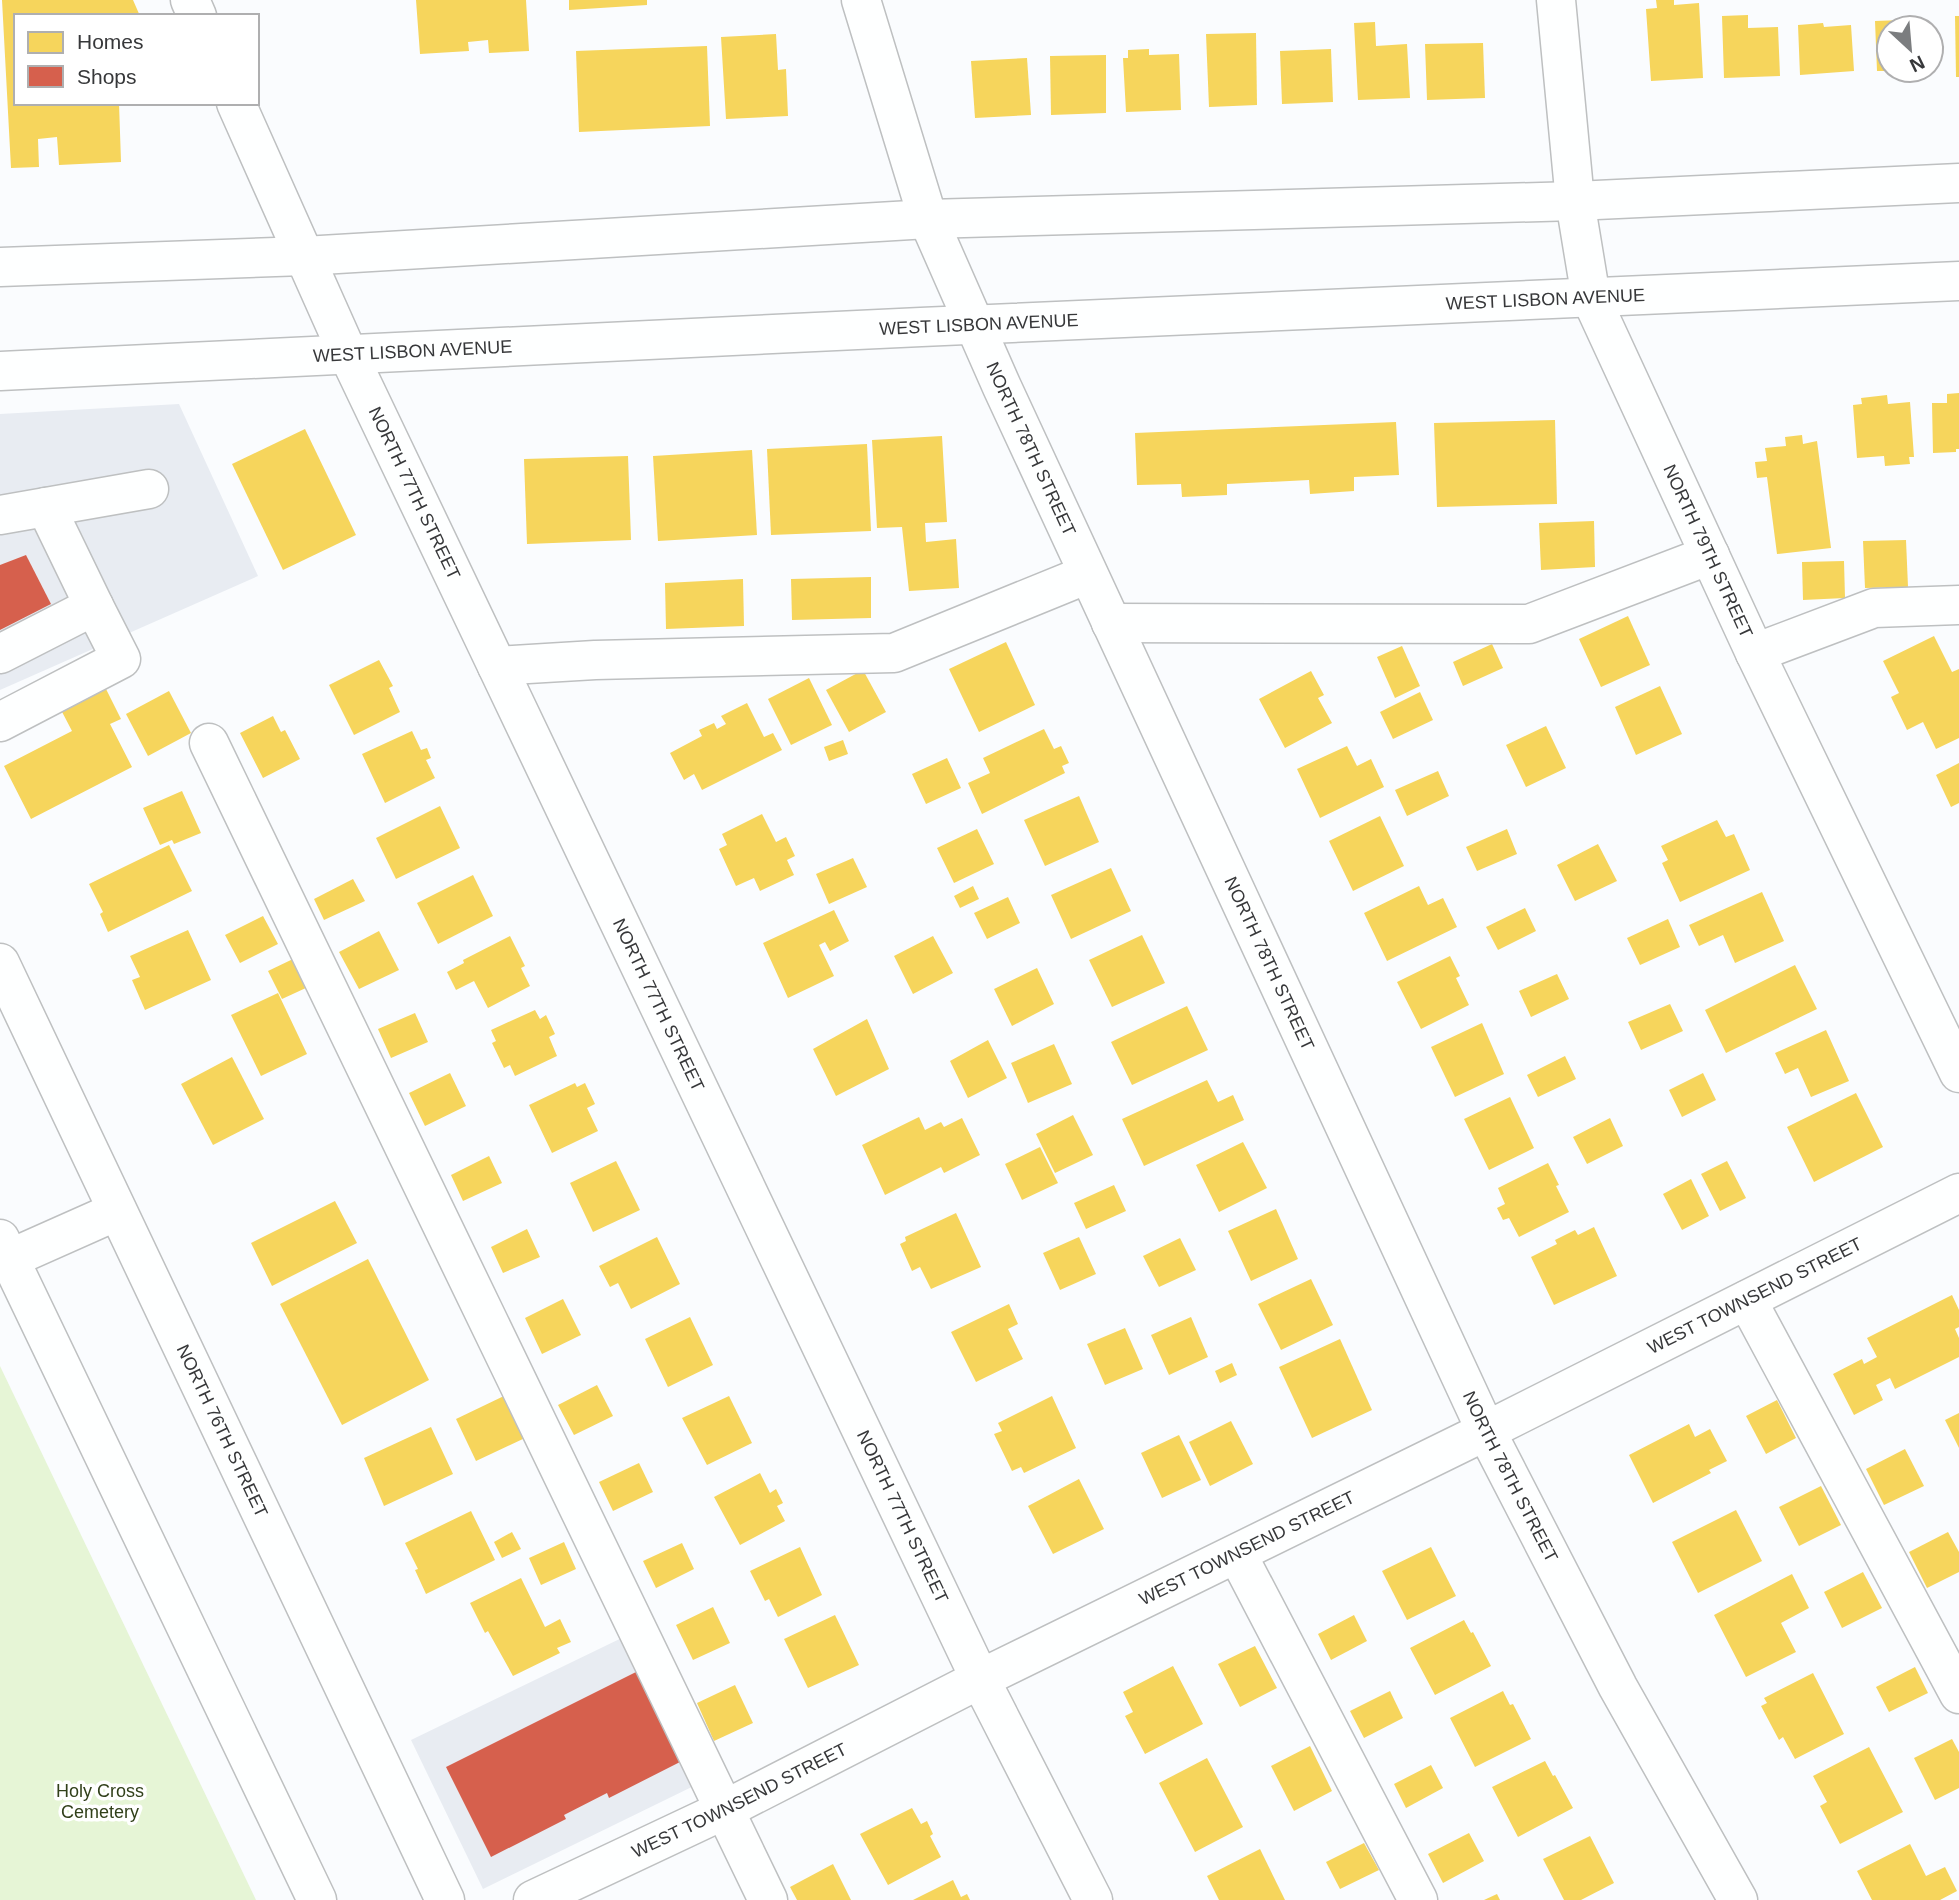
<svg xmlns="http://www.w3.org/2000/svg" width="1959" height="1900" viewBox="0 0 1959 1900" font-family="Arial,sans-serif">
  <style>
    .built { fill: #e8ecf2 }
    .green { fill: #e6f5d6 }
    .homes { fill: #f6d55c }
    .shops { fill: #d6604d }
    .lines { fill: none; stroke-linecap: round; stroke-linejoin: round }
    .minor-casing { stroke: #bec0c1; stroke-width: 41 }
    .major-casing { stroke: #bec0c1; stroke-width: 41 }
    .minor { stroke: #feffff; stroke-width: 38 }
    .major { stroke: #feffff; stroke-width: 38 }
    .labels { text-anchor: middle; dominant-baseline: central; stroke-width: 7; stroke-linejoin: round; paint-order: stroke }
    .street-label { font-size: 18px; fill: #37383a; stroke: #fff }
    .park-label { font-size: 18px; fill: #31401a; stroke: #fff }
  </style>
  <rect width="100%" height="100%" fill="#fafcfe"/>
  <g class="built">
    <path d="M179,404L258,576L0,690V414Z"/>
    <path d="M632,1633L704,1781L483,1889L411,1740Z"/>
  </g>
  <path class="green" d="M0,1366L256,1900H0Z"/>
  <g class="homes">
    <path d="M2,0H133L140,16H16V103H119L121,162L59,165L57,137L38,139L39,167L11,168Z"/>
    <path d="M416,0H526L529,51L489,53L488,40L468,42L469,51L420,54Z"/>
    <path d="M569,0H647V5L569,10Z"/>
    <path d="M1656,0H1674V5L1699,3L1703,78L1651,81L1646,9L1657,8Z"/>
    <path d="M1748,15V28L1778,27L1780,76L1724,78L1722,16Z"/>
    <path d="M1955,16H1959V77H1956Z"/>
    <path d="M1902,20V24L1929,23V28H1889V71H1877L1875,21Z"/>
    <path d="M1375,22L1376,46L1407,44L1410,98L1358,100L1354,23Z"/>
    <path d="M1823,23L1824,27L1851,25L1854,71L1800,75L1798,25Z"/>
    <path d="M1256,33L1257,105L1209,107L1206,34Z"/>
    <path d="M776,34L778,70L786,69L788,116L726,119L721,37Z"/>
    <path d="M1483,43L1485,98L1427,100L1425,44Z"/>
    <path d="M707,46L710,126L579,132L576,51Z"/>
    <path d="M1149,49V55L1179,54L1181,110L1126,112L1123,58H1128V50Z"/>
    <path d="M1331,49L1333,102L1282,104L1280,51Z"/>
    <path d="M1106,55V113L1051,115L1050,56Z"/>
    <path d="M1027,58L1031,115L975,118L971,61Z"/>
    <path d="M1959,393V449H1956V452L1933,453L1932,403H1947V394Z"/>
    <path d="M1887,395L1888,404L1910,402L1914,457H1909L1910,464L1885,466L1884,456L1857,458L1853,405L1862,404L1861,398Z"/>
    <path d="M1555,420L1557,504L1437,507L1434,423Z"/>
    <path d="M1396,422L1399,475L1354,477V491L1310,494L1309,480L1227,484V495L1182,497L1181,484L1137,485L1135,433Z"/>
    <path d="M305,429L356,535L283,570L232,464Z"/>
    <path d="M1802,435L1803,444L1817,441L1831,548L1777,554L1767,477L1757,478L1755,462L1767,461L1765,448L1786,446L1785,437Z"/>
    <path d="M942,436L947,522L925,523L926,542L956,539L959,588L909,591L902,527L877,528L872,440Z"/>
    <path d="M867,444L871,531L771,535L767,449Z"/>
    <path d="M752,450L757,535L658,541L653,456Z"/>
    <path d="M628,456L631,540L527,544L524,459Z"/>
    <path d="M1594,521L1595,567L1541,570L1539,523Z"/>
    <path d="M1906,540L1908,587L1865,588L1863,541Z"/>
    <path d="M1844,561L1845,598L1803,600L1802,562Z"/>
    <path d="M871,577V618L792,620L791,579Z"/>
    <path d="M743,579L744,626L666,629L665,583Z"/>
    <path d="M1628,616L1650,665L1601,687L1579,639Z"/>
    <path d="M1934,636L1952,672L1959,669V738L1936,749L1923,722L1907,730L1891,697L1899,693L1883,661Z"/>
    <path d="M1006,642L1035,705L979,732L949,669Z"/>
    <path d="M1492,644L1503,668L1463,686L1453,662Z"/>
    <path d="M1402,646L1420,686L1395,698L1377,657Z"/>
    <path d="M379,660L393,686L389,688L400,712L354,735L329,685Z"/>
    <path d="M863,670L886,712L849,732L826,690Z"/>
    <path d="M1311,671L1324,695L1318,698L1332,723L1285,748L1259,699Z"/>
    <path d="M809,678L832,725L791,745L768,699Z"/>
    <path d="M104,685L121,719L110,724L132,767L31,819L4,766L72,731L60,708Z"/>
    <path d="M1660,686L1682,734L1636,755L1615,707Z"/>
    <path d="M169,691L191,733L148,756L126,714Z"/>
    <path d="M1420,692L1433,720L1393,739L1380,712Z"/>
    <path d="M747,703L764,737L773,733L782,750L702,790L694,774L684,780L670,753L702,736L699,730L714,723L717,729L726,724L721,716Z"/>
    <path d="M273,716L281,732L285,730L300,759L263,778L240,733Z"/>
    <path d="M1546,726L1566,768L1526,787L1506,745Z"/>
    <path d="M1044,729L1054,749L1061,746L1069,763L1062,766L1065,773L982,814L968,783L990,773L983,758Z"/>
    <path d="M412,731L421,750L427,748L431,758L426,760L435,778L385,803L362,754Z"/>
    <path d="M843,740L848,754L829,761L824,747Z"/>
    <path d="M1347,746L1357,766L1371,759L1384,787L1320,818L1297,769Z"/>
    <path d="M947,758L961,788L926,804L912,774Z"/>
    <path d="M1959,763V803L1951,807L1936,775Z"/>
    <path d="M1438,771L1449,796L1407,816L1395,790Z"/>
    <path d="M182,791L201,833L174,844L172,840L160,845L143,808Z"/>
    <path d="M1079,796L1099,842L1045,866L1024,820Z"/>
    <path d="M440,806L460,848L396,879L376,838Z"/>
    <path d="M762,814L776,842L786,837L795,856L787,860L794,875L760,891L754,878L736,886L719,849L727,845L722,834Z"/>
    <path d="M1380,816L1404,866L1353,891L1329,841Z"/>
    <path d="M1717,820L1726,837L1734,834L1750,870L1680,902L1662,863L1668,860L1661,846Z"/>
    <path d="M977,829L994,864L954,883L937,848Z"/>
    <path d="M1507,829L1517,854L1477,871L1466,847Z"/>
    <path d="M1598,844L1617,881L1575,901L1557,865Z"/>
    <path d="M169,845L192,891L108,932L100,914L103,912L89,884Z"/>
    <path d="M853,858L867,887L829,904L816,874Z"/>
    <path d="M1111,868L1131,911L1071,939L1051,895Z"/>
    <path d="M473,875L493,916L438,944L417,903Z"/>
    <path d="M353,879L365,901L324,920L314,899Z"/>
    <path d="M973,886L979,899L960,908L954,896Z"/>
    <path d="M1419,886L1428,905L1443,898L1457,927L1387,961L1364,913Z"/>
    <path d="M1762,892L1784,941L1735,963L1723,935L1699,946L1689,925Z"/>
    <path d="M1008,897L1020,923L987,939L974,913Z"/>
    <path d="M1525,908L1536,931L1498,950L1486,927Z"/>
    <path d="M834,910L849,941L830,951L825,942L819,945L834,976L788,998L763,943Z"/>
    <path d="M263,916L278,944L240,963L225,935Z"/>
    <path d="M1668,919L1680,947L1640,965L1627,938Z"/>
    <path d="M188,930L211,980L145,1010L132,980L140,977L130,956Z"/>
    <path d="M379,931L399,970L359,989L339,952Z"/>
    <path d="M1142,935L1165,983L1112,1007L1089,960Z"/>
    <path d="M510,936L525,966L521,968L530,986L488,1008L474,981L456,990L447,972L464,963L463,960Z"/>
    <path d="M933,936L953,973L913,994L894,956Z"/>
    <path d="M1450,956L1460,976L1456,978L1469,1005L1421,1029L1397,982Z"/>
    <path d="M293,959L308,987L282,999L268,971Z"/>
    <path d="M1795,965L1817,1009L1726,1053L1705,1010Z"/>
    <path d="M1037,968L1054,1004L1012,1026L994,989Z"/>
    <path d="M1557,974L1569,999L1531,1017L1519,991Z"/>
    <path d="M278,993L307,1054L261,1076L231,1015Z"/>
    <path d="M1670,1004L1683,1031L1641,1050L1628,1022Z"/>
    <path d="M1187,1006L1208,1050L1132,1085L1111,1042Z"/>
    <path d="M535,1010L540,1019L546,1015L555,1034L549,1037L557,1056L515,1076L510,1065L504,1068L492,1043L496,1041L491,1030Z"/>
    <path d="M415,1013L428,1042L391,1058L378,1029Z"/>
    <path d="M867,1019L889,1069L836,1096L813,1049Z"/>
    <path d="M1482,1023L1504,1074L1455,1097L1431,1047Z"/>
    <path d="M1826,1030L1849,1081L1811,1097L1798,1068L1785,1074L1775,1053Z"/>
    <path d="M988,1040L1007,1078L968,1098L950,1061Z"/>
    <path d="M1054,1044L1072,1084L1028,1103L1011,1063Z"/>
    <path d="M1565,1056L1576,1079L1538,1097L1527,1075Z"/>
    <path d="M232,1057L264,1119L213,1145L181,1084Z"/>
    <path d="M450,1073L466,1106L425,1126L409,1093Z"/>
    <path d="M1703,1073L1716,1100L1682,1117L1669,1090Z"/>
    <path d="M1207,1080L1218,1102L1233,1095L1244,1120L1144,1166L1122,1119Z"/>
    <path d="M575,1083L577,1087L585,1083L595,1104L587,1108L598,1131L552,1153L529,1105Z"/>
    <path d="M1856,1093L1883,1147L1814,1182L1787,1127Z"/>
    <path d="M1510,1097L1534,1148L1489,1170L1464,1119Z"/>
    <path d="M1073,1115L1093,1155L1055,1173L1036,1134Z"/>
    <path d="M919,1117L925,1130L941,1122L944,1127L962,1118L980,1155L944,1173L941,1167L885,1195L862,1145Z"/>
    <path d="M1610,1118L1623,1146L1587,1164L1573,1137Z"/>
    <path d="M1243,1142L1267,1188L1219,1212L1196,1165Z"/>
    <path d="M1040,1147L1058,1183L1022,1200L1005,1164Z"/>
    <path d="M489,1156L502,1183L463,1201L451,1175Z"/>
    <path d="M616,1161L640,1210L593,1232L570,1183Z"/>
    <path d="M1727,1161L1746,1198L1720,1211L1701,1174Z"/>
    <path d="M1548,1163L1559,1185L1556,1186L1569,1212L1519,1237L1509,1218L1503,1220L1497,1208L1505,1204L1498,1188Z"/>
    <path d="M1691,1179L1709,1216L1682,1230L1663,1194Z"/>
    <path d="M1114,1185L1126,1211L1086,1229L1074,1203Z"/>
    <path d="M335,1201L357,1243L272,1286L251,1243Z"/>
    <path d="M1276,1209L1298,1259L1251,1281L1228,1231Z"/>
    <path d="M956,1213L981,1267L931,1289L920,1267L912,1271L900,1244L906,1241L905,1237Z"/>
    <path d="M1594,1227L1617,1276L1554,1305L1531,1257L1557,1244L1555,1240L1575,1230L1578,1235Z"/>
    <path d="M527,1229L540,1257L503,1273L491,1247Z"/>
    <path d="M657,1237L680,1284L631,1309L618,1283L610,1287L599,1266Z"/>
    <path d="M1079,1237L1096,1274L1060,1290L1043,1253Z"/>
    <path d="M1180,1238L1196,1270L1159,1287L1143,1256Z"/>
    <path d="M368,1259L429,1380L342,1425L280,1304Z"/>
    <path d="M1311,1279L1333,1325L1281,1350L1258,1304Z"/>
    <path d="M1952,1295L1959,1310V1327L1955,1329L1959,1338V1357L1895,1389L1890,1378L1876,1385L1883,1400L1854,1415L1833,1374L1862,1359L1864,1364L1877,1357L1867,1338Z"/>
    <path d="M563,1299L581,1335L542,1354L525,1318Z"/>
    <path d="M1009,1304L1018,1324L1008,1329L1023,1359L976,1382L951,1332Z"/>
    <path d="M690,1317L713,1365L668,1387L645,1339Z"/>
    <path d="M1191,1317L1208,1357L1169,1375L1151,1335Z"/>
    <path d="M1125,1328L1143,1369L1105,1385L1087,1344Z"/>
    <path d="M1340,1339L1372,1410L1312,1438L1279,1367Z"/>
    <path d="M1232,1363L1237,1375L1220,1383L1215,1371Z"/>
    <path d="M597,1385L613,1416L574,1435L558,1405Z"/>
    <path d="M506,1395L525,1438L476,1461L456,1419Z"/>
    <path d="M729,1396L752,1443L707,1465L682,1418Z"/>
    <path d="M1052,1396L1076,1448L1024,1473L1021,1467L1012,1471L994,1434L1002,1431L998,1423Z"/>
    <path d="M1777,1400L1796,1438L1766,1454L1746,1416Z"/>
    <path d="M1959,1413V1448L1945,1420Z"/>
    <path d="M1231,1421L1253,1464L1210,1486L1189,1442Z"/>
    <path d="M1689,1424L1695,1437L1710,1429L1727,1461L1709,1470L1711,1473L1653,1503L1629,1455Z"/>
    <path d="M431,1427L453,1474L384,1506L364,1458Z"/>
    <path d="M1179,1435L1201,1480L1162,1498L1141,1453Z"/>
    <path d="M1905,1449L1924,1486L1884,1505L1866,1469Z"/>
    <path d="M639,1463L653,1492L613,1511L599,1482Z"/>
    <path d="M760,1473L770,1493L776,1489L783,1503L777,1506L785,1521L740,1545L714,1497Z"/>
    <path d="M1079,1479L1104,1529L1053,1554L1028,1506Z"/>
    <path d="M1821,1486L1841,1525L1799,1546L1779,1507Z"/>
    <path d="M1736,1510L1762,1561L1698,1593L1672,1542Z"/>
    <path d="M471,1511L495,1560L426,1594L415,1570L418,1569L405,1543Z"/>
    <path d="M512,1532L521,1549L502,1558L494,1542Z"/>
    <path d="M1948,1532L1959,1552V1572L1927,1588L1909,1552Z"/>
    <path d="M564,1542L576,1569L541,1585L529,1558Z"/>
    <path d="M682,1543L694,1569L656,1588L643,1561Z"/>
    <path d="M800,1547L822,1595L778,1617L769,1599L765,1601L750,1571Z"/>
    <path d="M1431,1547L1456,1596L1407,1620L1382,1571Z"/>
    <path d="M1863,1572L1882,1608L1842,1628L1824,1592Z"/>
    <path d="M1792,1574L1809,1608L1781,1623L1796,1652L1746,1677L1714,1615Z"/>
    <path d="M521,1578L545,1627L560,1619L571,1642L557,1648L560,1653L513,1676L488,1631L485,1633L470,1603Z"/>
    <path d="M713,1607L730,1643L693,1660L676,1625Z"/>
    <path d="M835,1615L859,1665L808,1688L784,1639Z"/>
    <path d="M1354,1615L1367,1641L1331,1660L1318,1634Z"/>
    <path d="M1464,1620L1471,1633L1473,1632L1491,1666L1435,1695L1410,1648Z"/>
    <path d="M1255,1646L1277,1688L1240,1707L1218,1664Z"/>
    <path d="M1173,1666L1203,1724L1145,1754L1125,1716L1133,1712L1123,1692Z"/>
    <path d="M1915,1667L1928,1693L1889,1712L1876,1687Z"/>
    <path d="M1813,1673L1844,1734L1795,1759L1783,1737L1779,1740L1761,1706L1767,1703L1764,1698Z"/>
    <path d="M735,1685L753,1723L714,1741L697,1703Z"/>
    <path d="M1390,1691L1403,1718L1364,1738L1350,1711Z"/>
    <path d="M1503,1691L1510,1705L1513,1704L1531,1739L1475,1767L1450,1718Z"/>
    <path d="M1952,1739L1959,1752V1788L1935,1800L1914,1758Z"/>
    <path d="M1310,1746L1332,1791L1294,1811L1271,1766Z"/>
    <path d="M1869,1747L1903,1812L1840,1844L1820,1806L1827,1802L1813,1776Z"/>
    <path d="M1207,1758L1243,1827L1195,1852L1159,1783Z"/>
    <path d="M1545,1761L1553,1776L1555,1775L1573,1808L1518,1837L1492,1787Z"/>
    <path d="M1431,1765L1443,1788L1406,1808L1394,1784Z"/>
    <path d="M912,1808L921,1824L927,1821L933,1834L930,1836L941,1857L888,1885L860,1834Z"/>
    <path d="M1469,1833L1484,1861L1443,1883L1428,1854Z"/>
    <path d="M1590,1836L1614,1883L1581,1900H1564L1543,1859Z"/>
    <path d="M1364,1843L1379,1870L1340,1889L1326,1862Z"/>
    <path d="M1910,1844L1926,1876L1945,1867L1957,1891L1940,1900H1872L1857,1871Z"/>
    <path d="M1260,1849L1285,1900H1219L1207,1876Z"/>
    <path d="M833,1864L851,1900H797L790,1887Z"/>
    <path d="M953,1880L961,1897L967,1894L970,1900H913Z"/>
    <path d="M1497,1894L1500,1900H1484Z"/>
  </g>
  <g class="shops">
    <path d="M26,555L51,604L0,630V565Z"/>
    <path d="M636,1672L680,1762L609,1798L607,1793L564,1815L566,1819L491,1857L446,1767Z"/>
  </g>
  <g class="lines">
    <defs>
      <g id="minor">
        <path d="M190,0L197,16"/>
        <path id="s1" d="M861,0L928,219L1002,387L1486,1431L1618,1687L1738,1900"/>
        <path id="s2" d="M1556,0L1575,201L1591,298L1755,653L1959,1073"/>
        <path id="s3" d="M236,103L348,354L497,666L980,1679L1093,1900"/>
        <path d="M0,515L149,489"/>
        <path d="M1111,623L1529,624L1710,555"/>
        <path d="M1755,653L1874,608L1959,605"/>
        <path d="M0,654L94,606L46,507"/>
        <path d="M497,666L595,660L894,653L1088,574"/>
        <path d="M0,722L121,659L94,606"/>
        <path d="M209,743L768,1900"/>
        <path d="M9,1259L117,1211"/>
        <path d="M1747,1300L1959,1694"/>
        <path d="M1237,1554L1418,1900"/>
        <path id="s4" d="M533,1900L724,1810L980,1679L1486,1431L1959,1193"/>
      </g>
      <g id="major">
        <path d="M0,267L304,256L928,219L1575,201L1959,183"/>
        <path id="s5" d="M0,371L921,327L1959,281"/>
        <path id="s6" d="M0,963L445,1900"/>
        <path d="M0,1239L317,1900"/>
      </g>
    </defs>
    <use href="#minor" class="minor-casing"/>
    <use href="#major" class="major-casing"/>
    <use href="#minor" class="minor"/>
    <use href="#major" class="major"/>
  </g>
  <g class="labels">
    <g class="street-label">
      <text stroke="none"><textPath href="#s5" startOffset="1547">WEST LISBON AVENUE</textPath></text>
      <text stroke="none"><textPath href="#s5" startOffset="980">WEST LISBON AVENUE</textPath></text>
      <text stroke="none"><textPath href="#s5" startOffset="413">WEST LISBON AVENUE</textPath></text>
      <text stroke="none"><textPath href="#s1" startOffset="481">NORTH 78TH STREET</textPath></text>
      <text stroke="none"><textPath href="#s3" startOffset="429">NORTH 77TH STREET</textPath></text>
      <text stroke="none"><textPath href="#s2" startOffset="579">NORTH 79TH STREET</textPath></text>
      <text stroke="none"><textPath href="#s1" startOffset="1048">NORTH 78TH STREET</textPath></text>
      <text stroke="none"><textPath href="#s3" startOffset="996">NORTH 77TH STREET</textPath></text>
      <text stroke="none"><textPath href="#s4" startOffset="1363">WEST TOWNSEND STREET</textPath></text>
      <text stroke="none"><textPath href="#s6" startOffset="518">NORTH 76TH STREET</textPath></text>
      <text stroke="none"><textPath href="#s1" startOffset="1615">NORTH 78TH STREET</textPath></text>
      <text stroke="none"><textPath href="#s3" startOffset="1563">NORTH 77TH STREET</textPath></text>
      <text stroke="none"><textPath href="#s4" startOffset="796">WEST TOWNSEND STREET</textPath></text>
      <text stroke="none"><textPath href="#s4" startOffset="229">WEST TOWNSEND STREET</textPath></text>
    </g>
    <g class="park-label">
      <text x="100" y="1791">Holy Cross<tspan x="100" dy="21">Cemetery</tspan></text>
    </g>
  </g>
  <rect x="14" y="14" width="245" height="91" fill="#ffffff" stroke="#afafb0" stroke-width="2"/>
  <rect x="28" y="32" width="35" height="21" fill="#f6d55c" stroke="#afafb0" stroke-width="2"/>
  <text x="77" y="49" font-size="21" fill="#37383a">Homes</text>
  <rect x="28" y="66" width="35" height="21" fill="#d6604d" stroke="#afafb0" stroke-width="2"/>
  <text x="77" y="84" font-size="21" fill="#37383a">Shops</text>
  <g transform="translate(1910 49) rotate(154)"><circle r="33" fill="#ffffff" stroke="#afafb0" stroke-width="2"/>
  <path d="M0-5L12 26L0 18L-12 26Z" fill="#7b7d7f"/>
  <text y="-10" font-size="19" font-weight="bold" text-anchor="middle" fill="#37383a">N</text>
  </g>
</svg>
